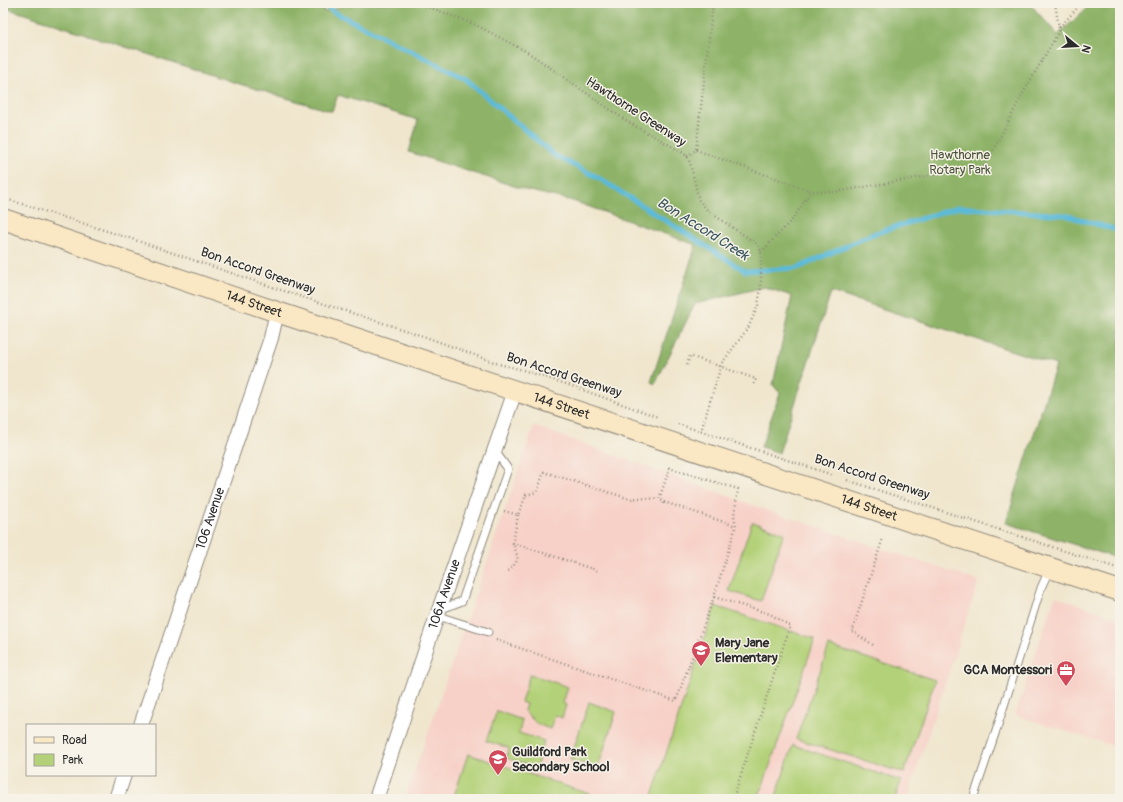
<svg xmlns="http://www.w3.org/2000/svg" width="1123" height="802" viewBox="0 0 1123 802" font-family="Pangolin,sans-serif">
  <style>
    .built { fill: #f7d1c8 }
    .green { fill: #b3d178; stroke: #6f7e52 }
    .forest { fill: #8eb368; stroke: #5c6f4a }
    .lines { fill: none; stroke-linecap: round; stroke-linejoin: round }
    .stream { stroke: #5abad9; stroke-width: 5 }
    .service-casing { stroke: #8e887c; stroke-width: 9 }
    .minor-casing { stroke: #8e887c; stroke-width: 16 }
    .secondary-casing { stroke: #8e887c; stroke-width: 22 }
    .path { stroke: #8e887c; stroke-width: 2.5; stroke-dasharray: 1 3; stroke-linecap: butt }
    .service { stroke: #fff; stroke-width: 7 }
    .minor { stroke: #fff; stroke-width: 14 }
    .secondary { stroke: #fae7c3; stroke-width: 20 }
    .labels { text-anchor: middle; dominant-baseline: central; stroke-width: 3; stroke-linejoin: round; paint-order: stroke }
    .street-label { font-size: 13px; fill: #2b2b2b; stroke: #f7f3e8 }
    .park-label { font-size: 13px; fill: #4d543e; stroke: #f7f3e8 }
    .poi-label { font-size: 13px; font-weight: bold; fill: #2b2b2b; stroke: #f7f3e8; text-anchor: start }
    .water-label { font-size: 14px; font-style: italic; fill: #39565f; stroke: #f7f3e8 }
  </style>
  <rect width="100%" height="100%" fill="#f7f3e8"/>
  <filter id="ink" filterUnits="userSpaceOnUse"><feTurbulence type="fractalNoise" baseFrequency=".025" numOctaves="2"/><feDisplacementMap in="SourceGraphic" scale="8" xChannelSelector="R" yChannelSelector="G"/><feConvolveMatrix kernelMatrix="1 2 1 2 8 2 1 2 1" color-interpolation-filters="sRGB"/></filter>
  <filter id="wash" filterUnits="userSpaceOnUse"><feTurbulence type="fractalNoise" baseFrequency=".012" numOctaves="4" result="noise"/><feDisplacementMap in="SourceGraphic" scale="16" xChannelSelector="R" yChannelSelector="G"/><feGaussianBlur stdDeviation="0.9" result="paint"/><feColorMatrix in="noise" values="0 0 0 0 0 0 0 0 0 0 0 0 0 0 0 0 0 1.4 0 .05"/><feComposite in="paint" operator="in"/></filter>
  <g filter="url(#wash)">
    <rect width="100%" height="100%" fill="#f0e6cd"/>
    <g class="built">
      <path d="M534,426L769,511L979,581L907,799H405Z"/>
      <path d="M1055,596L1120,619V748L1015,715Z"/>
    </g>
    <g class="green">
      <path d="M752,522L784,533L761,601L729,591Z"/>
      <path d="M715,606L815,639L758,799H651Z"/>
      <path d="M829,646L935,680L904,773L796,739Z"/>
      <path d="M530,674L568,687L563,703L566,705L562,718L555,715L550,729L537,724L524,711L526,704L521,702Z"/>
      <path d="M589,702L616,712L598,768L570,760Z"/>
      <path d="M497,711L522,720L519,733L544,741L536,768L506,758L509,748L486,741Z"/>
      <path d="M793,745L901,781L895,799H775Z"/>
      <path d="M468,754L605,799H453Z"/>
    </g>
    <path class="forest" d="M3,3H322L324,12L342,6L344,3H1029L1058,35L1092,3H1120V559L1006,523L1033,437L1056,365L831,292L779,453L761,447L780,393L773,385L792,296L764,287L695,304L655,384L651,382L696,245L573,201L526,190L409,152L418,120L338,95L332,111H330L233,82L3,7Z"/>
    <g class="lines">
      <path class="stream" d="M321,3L334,12L466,79L554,155L597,177L745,271L798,268L870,235L958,207L1065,215L1120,231"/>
    </g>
  </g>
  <g filter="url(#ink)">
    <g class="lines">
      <defs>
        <g id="service">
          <path d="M439,610L462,601L508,469L495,451"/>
          <path d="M438,616L488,632"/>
          <path d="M973,799L997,728L1041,588L1049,570"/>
        </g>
        <g id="minor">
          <path id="s1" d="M141,725L271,338L277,312"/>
          <path d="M116,799L124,775"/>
          <path id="s2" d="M376,799L439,610L515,391"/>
        </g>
        <g id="secondary">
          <path id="s3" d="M3,219L277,312L1120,591"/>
        </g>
      </defs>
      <use href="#service" class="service-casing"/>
      <use href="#minor" class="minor-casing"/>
      <use href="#secondary" class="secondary-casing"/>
      <g class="path">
        <path d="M418,3L474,24L529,53L628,122L680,151L687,156L690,163L699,200L708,211L757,244L760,247L761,252V286L758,306L748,328L722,363L701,431"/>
        <path d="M1055,3L1059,28"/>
        <path d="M696,150L811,191L835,192L985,166L1023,93L1057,35L1059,28L1082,3"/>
        <path d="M687,156L696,150L713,3"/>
        <path d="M3,198L129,238L281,290L426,337L499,364L523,370L566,384L658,417"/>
        <path d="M761,252L793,219L811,191"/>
        <path d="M687,365L690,356L756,379L753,386"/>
        <path d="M678,424L833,475"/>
        <path d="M847,480L1120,569"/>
        <path d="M664,502L736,526"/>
        <path d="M504,511L518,515L526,495L537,492L544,472L630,499L639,498L659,499"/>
        <path d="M518,515L513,543L599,571"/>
        <path d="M508,571C521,559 518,559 513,543"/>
        <path d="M714,597L770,614L790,626L733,799"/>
        <path d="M496,640L676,701L714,597L736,526L734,516L738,489L669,468V470L659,499L664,502V505"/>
        <path d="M873,645L852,631L883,538"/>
        <path d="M1120,768V770"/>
      </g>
      <use href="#service" class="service"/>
      <use href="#minor" class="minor"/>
      <use href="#secondary" class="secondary"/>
    </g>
  </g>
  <defs>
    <symbol id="school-pin" viewBox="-11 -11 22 30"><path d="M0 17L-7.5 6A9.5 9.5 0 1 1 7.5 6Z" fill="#d1495b" stroke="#f7f3e8"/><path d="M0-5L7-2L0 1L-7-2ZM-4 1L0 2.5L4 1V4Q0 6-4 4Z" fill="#fff"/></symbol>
    <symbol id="office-pin" viewBox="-11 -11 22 30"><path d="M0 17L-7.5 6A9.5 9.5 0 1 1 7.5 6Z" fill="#d1495b" stroke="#f7f3e8"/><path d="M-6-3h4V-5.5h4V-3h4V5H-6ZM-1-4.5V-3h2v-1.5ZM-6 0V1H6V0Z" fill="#fff"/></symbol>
  </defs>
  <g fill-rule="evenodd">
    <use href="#school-pin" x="690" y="639" width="22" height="30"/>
    <use href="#office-pin" x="1055" y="659" width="22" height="30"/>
    <use href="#school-pin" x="487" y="748" width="22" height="30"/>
  </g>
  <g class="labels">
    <g class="street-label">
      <text transform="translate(636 112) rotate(33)">Hawthorne Greenway</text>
      <text transform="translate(258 271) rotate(19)">Bon Accord Greenway</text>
      <text stroke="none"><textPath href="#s3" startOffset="265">144 Street</textPath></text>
      <text transform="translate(564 375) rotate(18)">Bon Accord Greenway</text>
      <text stroke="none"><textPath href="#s3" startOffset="589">144 Street</textPath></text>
      <text transform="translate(872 477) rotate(18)">Bon Accord Greenway</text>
      <text stroke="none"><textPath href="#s3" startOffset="913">144 Street</textPath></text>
      <text stroke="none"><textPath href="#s1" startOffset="218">106 Avenue</textPath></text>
      <text stroke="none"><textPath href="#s2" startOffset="216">106A Avenue</textPath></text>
    </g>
    <g class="park-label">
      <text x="960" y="155">Hawthorne<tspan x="960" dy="15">Rotary Park</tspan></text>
    </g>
    <g class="poi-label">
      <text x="715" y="643">Mary Jane<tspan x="715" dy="15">Elementary</tspan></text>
      <text x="1052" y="670" text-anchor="end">GCA Montessori</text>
      <text x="512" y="752">Guildford Park<tspan x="512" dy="15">Secondary School</tspan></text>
    </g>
    <g class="water-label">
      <text transform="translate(703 229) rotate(32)">Bon Accord Creek</text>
    </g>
  </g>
  <rect width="1123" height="802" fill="none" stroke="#f7f3e8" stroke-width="16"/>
  <rect x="26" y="724" width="130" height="52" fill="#f7f3e8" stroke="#a5a39c"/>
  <rect x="34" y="737" width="20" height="6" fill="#fae7c3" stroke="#a5a39c"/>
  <text x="62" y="744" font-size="12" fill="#2b2b2b">Road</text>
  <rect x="34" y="754" width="20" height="12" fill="#b3d178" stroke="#a5a39c"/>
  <text x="62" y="764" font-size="12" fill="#2b2b2b">Park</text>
  <g transform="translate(1077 46) rotate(108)" stroke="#f7f3e8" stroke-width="3" paint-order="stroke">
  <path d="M0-3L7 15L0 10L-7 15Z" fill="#2b2b2b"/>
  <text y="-6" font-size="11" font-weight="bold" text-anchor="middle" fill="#2b2b2b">N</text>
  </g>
</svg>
